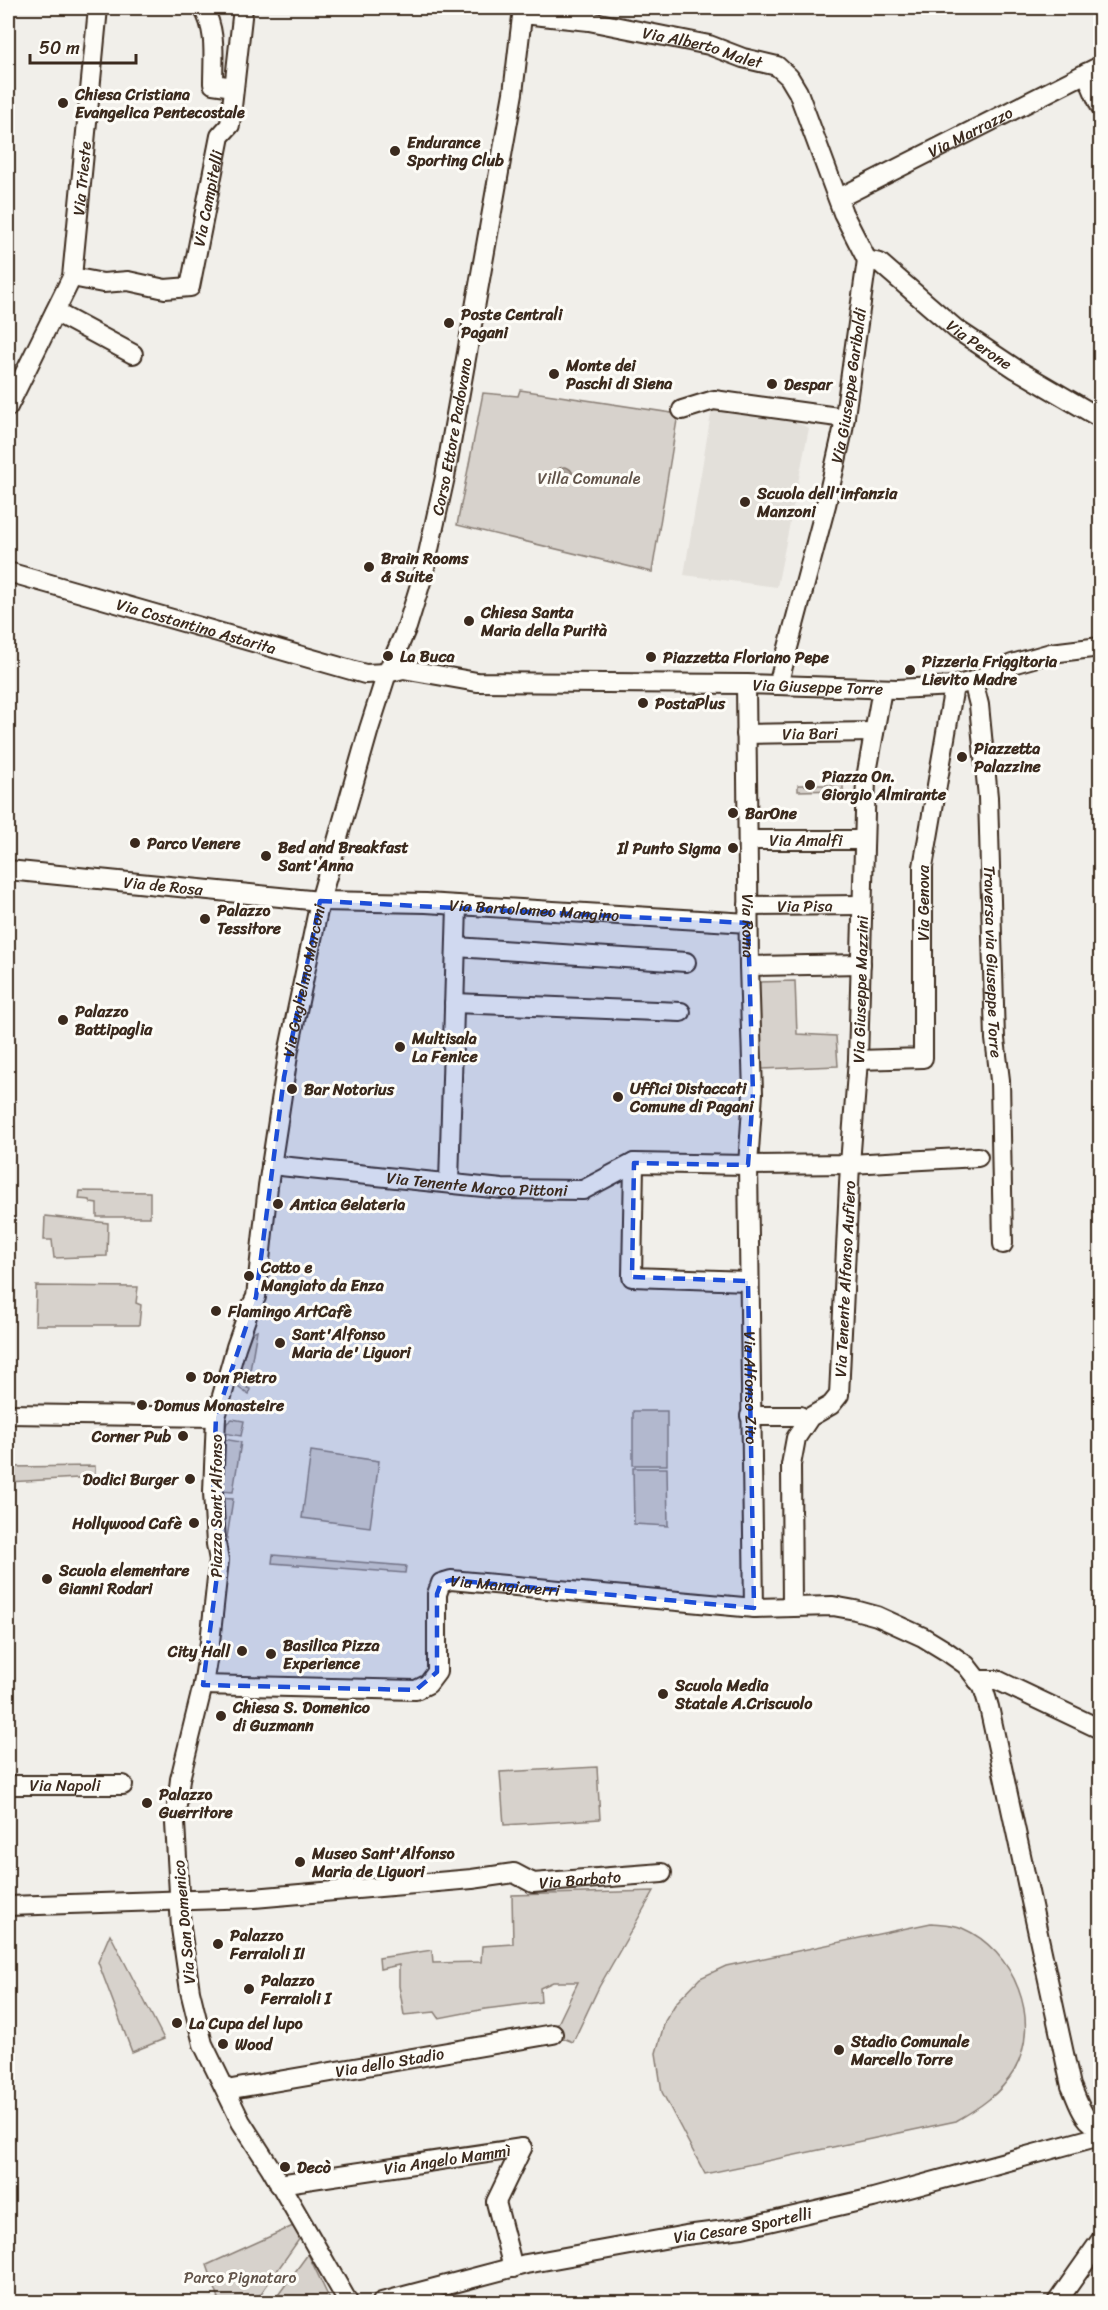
<svg xmlns="http://www.w3.org/2000/svg" width="1108" height="2310" viewBox="0 0 1108 2310" font-family="Sriracha,sans-serif">
  <style>
    .built { fill: #e3e0da }
    .green { fill: #d7d2cc; stroke: #897e75; stroke-width: 1.5 }
    .water { fill: #aea69f; stroke: #80746b; stroke-width: 1.5 }
    .lines { fill: none; stroke-linecap: round; stroke-linejoin: round }
    .minor-casing { stroke: #3b2a1e; stroke-width: 22 }
    .minor { stroke: #fdfcf7; stroke-width: 18 }
    .marked { fill: #1d4ed8; fill-opacity: 0.2; stroke: #1d4ed8; stroke-width: 4.5; stroke-dasharray: 12 8; stroke-linejoin: round }
    .poi-dot { fill: #3b2a1e; stroke: #fdfcf7; stroke-width: 2 }
    .labels { text-anchor: middle; dominant-baseline: central; stroke-width: 6; stroke-linejoin: round; paint-order: stroke }
    .street-label { font-size: 16px; fill: #3b2a1e; stroke: #fdfcf7 }
    .poi-label { font-size: 16px; font-weight: bold; fill: #3b2a1e; stroke: #fdfcf7; text-anchor: start }
    .park-label { font-size: 16px; fill: #62544a; stroke: #fdfcf7 }
  </style>
  <rect width="100%" height="100%" fill="#f1efea"/>
  <filter id="ink" filterUnits="userSpaceOnUse"><feTurbulence type="fractalNoise" baseFrequency=".0167" numOctaves="2"/><feDisplacementMap in="SourceGraphic" scale="12" xChannelSelector="R" yChannelSelector="G"/><feConvolveMatrix kernelMatrix="1 2 1 2 8 2 1 2 1" color-interpolation-filters="sRGB"/></filter>
  <g filter="url(#ink)">
    <path class="built" d="M712,408L795,422L809,428L777,587L684,575Z"/>
    <g class="green">
      <path d="M520,390L678,414L652,572L457,525L483,393L518,396Z"/>
      <path d="M798,785H843V790L798,791Z"/>
      <path d="M795,981L797,1034L836,1036L838,1066L762,1069L758,982Z"/>
      <path d="M80,1191L150,1192V1217H97V1204L91,1203L90,1200L79,1199Z"/>
      <path d="M45,1216L108,1223L107,1256L54,1258L52,1240H44Z"/>
      <path d="M36,1286L138,1287L136,1303L141,1305L139,1325H35Z"/>
      <path d="M257,1330L247,1388L250,1389L249,1395L239,1388L233,1377C238,1363 241,1337 257,1330Z"/>
      <rect x="633" y="1411" width="34" height="54"/>
      <path d="M232,1419L244,1421L241,1436L224,1433L227,1423Z"/>
      <path d="M223,1439L241,1442L233,1492L219,1491Z"/>
      <path d="M311,1451L379,1461L370,1527L302,1518Z"/>
      <path d="M95,1466V1477L8,1482V1467Z"/>
      <path d="M633,1468H667L668,1526L634,1524Z"/>
      <path d="M218,1498L233,1499L227,1538L219,1520Z"/>
      <path d="M273,1555L406,1566L405,1573L272,1563Z"/>
      <path d="M597,1767L600,1819L504,1825L500,1772Z"/>
      <path d="M654,1891L599,1987L573,2042L553,2034L578,1982H553L540,1988L541,2002L485,2009L439,2018L435,2012L404,2015L399,1986V1965L380,1969L379,1958L432,1950L433,1963L481,1962L482,1946L513,1944L512,1895Z"/>
      <path d="M931,1923C941,1924 953,1924 962,1928C1014,1950 1043,2021 1014,2071C1000,2094 979,2108 956,2121L705,2174L662,2092L656,2053L665,2021L676,2003L700,1978L726,1966Z"/>
      <path d="M110,1934L164,2039L132,2052L98,1962Z"/>
      <path d="M293,2226L300,2238L255,2302H220L207,2265Z"/>
      <path d="M308,2254L331,2302H273Z"/>
    </g>
    <circle class="water" cx="564" cy="476" r="9"/>
    <g class="lines">
      <defs>
        <g id="minor">
          <path d="M203,8C217,31 213,57 213,84L234,87"/>
          <path id="s1" d="M523,14L589,21L709,45L743,58L777,66L789,77L798,92L843,213L867,260"/>
          <path d="M1086,73L1100,106"/>
          <path id="s2" d="M839,198L1100,66"/>
          <path id="s3" d="M867,260L880,263L956,329L1016,369L1100,418"/>
          <path id="s4" d="M72,277L103,283L128,281L165,289L190,287L220,136L230,125L243,8"/>
          <path d="M55,312L133,354"/>
          <path id="s5" d="M8,407L72,277L98,8"/>
          <path d="M682,410L714,400L845,418"/>
          <path id="s6" d="M8,572L365,674L387,673L403,669L477,682L746,684L897,689L954,686L973,681L1012,664L1051,653L1100,647"/>
          <path id="s7" d="M973,681L979,705L988,797L995,1039L1000,1080L1003,1244"/>
          <path id="s8" d="M746,684L749,966L753,1093L748,1165L754,1608"/>
          <path id="s9" d="M778,685L826,505L843,430L867,260"/>
          <path id="s10" d="M746,734L874,732"/>
          <path id="s11" d="M748,840H864"/>
          <path id="s12" d="M8,870L320,901L426,903L748,923"/>
          <path id="s13" d="M748,906L862,905"/>
          <path d="M456,947L686,962"/>
          <path d="M749,966L861,964"/>
          <path d="M454,1003L681,1012"/>
          <path id="s14" d="M858,1060L923,1058V867L954,686"/>
          <path d="M634,1163L632,1277L748,1281"/>
          <path id="s15" d="M271,1165L502,1189L583,1190L634,1163L748,1165L850,1164L978,1157"/>
          <path d="M449,1183L457,905"/>
          <path d="M8,1414L216,1417"/>
          <path d="M750,1416H800L807,1420"/>
          <path id="s16" d="M792,1607L791,1465L796,1438L810,1417L831,1405L839,1395L850,1164L858,1060L866,778L882,689"/>
          <path d="M977,1680H997L1100,1729"/>
          <path id="s17" d="M203,1685L416,1690L428,1684L437,1672V1594L441,1583L451,1580L754,1608L833,1606L855,1610L877,1616L923,1637L946,1651L966,1665L983,1687L989,1707L1071,2086C1078,2101 1083,2123 1100,2127"/>
          <path id="s18" d="M8,1785H123"/>
          <path id="s19" d="M8,1906L254,1898L472,1879L514,1873L533,1883L662,1873"/>
          <path id="s20" d="M226,2090L553,2034"/>
          <path id="s21" d="M279,2184L522,2148"/>
          <path d="M513,2268L496,2202L522,2148"/>
          <path id="s22" d="M348,2302L270,2167L241,2122L203,2044L190,1991L181,1928L175,1823L180,1779L203,1685L210,1642L219,1560L216,1544L213,1492L216,1417L236,1347L248,1313L256,1297L268,1186L289,1049L320,901L369,729L387,673L407,627L424,572L445,477L513,93L523,8"/>
          <path id="s23" d="M382,2302L526,2264L686,2235L742,2228L873,2198L1100,2136"/>
          <path d="M1057,2302L1100,2241"/>
        </g>
      </defs>
      <use href="#minor" class="minor-casing"/>
      <use href="#minor" class="minor"/>
    </g>
  </g>
  <path class="marked" d="M320,901L748,923L753,1093L748,1165L634,1163L632,1277L748,1281L754,1608L451,1580L441,1583L437,1594V1672L416,1690L203,1685L219,1560L213,1492L216,1417L256,1297L284,1077Z"/>
  <g class="poi-dot">
    <circle cx="63" cy="103" r="6"/>
    <circle cx="395" cy="151" r="6"/>
    <circle cx="449" cy="323" r="6"/>
    <circle cx="554" cy="374" r="6"/>
    <circle cx="772" cy="384" r="6"/>
    <circle cx="745" cy="502" r="6"/>
    <circle cx="369" cy="567" r="6"/>
    <circle cx="469" cy="621" r="6"/>
    <circle cx="388" cy="656" r="6"/>
    <circle cx="651" cy="657" r="6"/>
    <circle cx="910" cy="670" r="6"/>
    <circle cx="643" cy="703" r="6"/>
    <circle cx="962" cy="757" r="6"/>
    <circle cx="810" cy="785" r="6"/>
    <circle cx="733" cy="813" r="6"/>
    <circle cx="135" cy="843" r="6"/>
    <circle cx="733" cy="848" r="6"/>
    <circle cx="266" cy="856" r="6"/>
    <circle cx="205" cy="919" r="6"/>
    <circle cx="63" cy="1020" r="6"/>
    <circle cx="400" cy="1047" r="6"/>
    <circle cx="292" cy="1089" r="6"/>
    <circle cx="618" cy="1097" r="6"/>
    <circle cx="278" cy="1204" r="6"/>
    <circle cx="249" cy="1276" r="6"/>
    <circle cx="216" cy="1311" r="6"/>
    <circle cx="280" cy="1343" r="6"/>
    <circle cx="191" cy="1377" r="6"/>
    <circle cx="142" cy="1405" r="6"/>
    <circle cx="183" cy="1436" r="6"/>
    <circle cx="190" cy="1479" r="6"/>
    <circle cx="194" cy="1523" r="6"/>
    <circle cx="47" cy="1579" r="6"/>
    <circle cx="242" cy="1651" r="6"/>
    <circle cx="271" cy="1654" r="6"/>
    <circle cx="663" cy="1694" r="6"/>
    <circle cx="221" cy="1716" r="6"/>
    <circle cx="147" cy="1803" r="6"/>
    <circle cx="300" cy="1862" r="6"/>
    <circle cx="218" cy="1944" r="6"/>
    <circle cx="249" cy="1989" r="6"/>
    <circle cx="177" cy="2023" r="6"/>
    <circle cx="223" cy="2044" r="6"/>
    <circle cx="839" cy="2050" r="6"/>
    <circle cx="285" cy="2167" r="6"/>
  </g>
  <g class="labels">
    <g class="street-label">
      <text stroke="none"><textPath href="#s1" startOffset="183">Via Alberto Malet</textPath></text>
      <text stroke="none"><textPath href="#s2" startOffset="147">Via Marrazzo</textPath></text>
      <text stroke="none"><textPath href="#s5" startOffset="244">Via Trieste</textPath></text>
      <text stroke="none"><textPath href="#s4" startOffset="210">Via Campitelli</textPath></text>
      <text stroke="none"><textPath href="#s3" startOffset="142">Via Perone</textPath></text>
      <text stroke="none"><textPath href="#s9" startOffset="308">Via Giuseppe Garibaldi</textPath></text>
      <text stroke="none"><textPath href="#s22" startOffset="1942">Corso Ettore Padovano</textPath></text>
      <text stroke="none"><textPath href="#s6" startOffset="196">Via Costantino Astarita</textPath></text>
      <text stroke="none"><textPath href="#s6" startOffset="826">Via Giuseppe Torre</textPath></text>
      <text stroke="none"><textPath href="#s10" startOffset="64">Via Bari</textPath></text>
      <text stroke="none"><textPath href="#s11" startOffset="58">Via Amalfi</textPath></text>
      <text stroke="none"><textPath href="#s12" startOffset="156">Via de Rosa</textPath></text>
      <text stroke="none"><textPath href="#s14" startOffset="220">Via Genova</textPath></text>
      <text stroke="none"><textPath href="#s13" startOffset="57">Via Pisa</textPath></text>
      <text stroke="none"><textPath href="#s12" startOffset="528">Via Bartolomeo Mangino</textPath></text>
      <text stroke="none"><textPath href="#s8" startOffset="242">Via Roma</textPath></text>
      <text stroke="none"><textPath href="#s7" startOffset="282">Traversa via Giuseppe Torre</textPath></text>
      <text stroke="none"><textPath href="#s22" startOffset="1377">Via Guglielmo Marconi</textPath></text>
      <text stroke="none"><textPath href="#s16" startOffset="638">Via Giuseppe Mazzini</textPath></text>
      <text stroke="none"><textPath href="#s15" startOffset="207">Via Tenente Marco Pittoni</textPath></text>
      <text stroke="none"><textPath href="#s16" startOffset="348">Via Tenente Alfonso Aufiero</textPath></text>
      <text stroke="none"><textPath href="#s8" startOffset="704">Via Alfonso Zito</textPath></text>
      <text transform="translate(216 1506) rotate(-90)">Piazza Sant'Alfonso</text>
      <text stroke="none"><textPath href="#s17" startOffset="396">Via Mangiaverri</textPath></text>
      <text stroke="none"><textPath href="#s18" startOffset="57">Via Napoli</textPath></text>
      <text stroke="none"><textPath href="#s19" startOffset="576">Via Barbato</textPath></text>
      <text transform="translate(184 1922) rotate(-95)">Via San Domenico</text>
      <text stroke="none"><textPath href="#s20" startOffset="166">Via dello Stadio</textPath></text>
      <text stroke="none"><textPath href="#s21" startOffset="170">Via Angelo Mammì</textPath></text>
      <text stroke="none"><textPath href="#s23" startOffset="369">Via Cesare Sportelli</textPath></text>
    </g>
    <g class="poi-label">
      <text x="75" y="94">Chiesa Cristiana<tspan x="75" dy="18">Evangelica Pentecostale</tspan></text>
      <text x="407" y="142">Endurance<tspan x="407" dy="18">Sporting Club</tspan></text>
      <text x="461" y="314">Poste Centrali<tspan x="461" dy="18">Pagani</tspan></text>
      <text x="566" y="365">Monte dei<tspan x="566" dy="18">Paschi di Siena</tspan></text>
      <text x="784" y="384">Despar</text>
      <text x="757" y="493">Scuola dell'infanzia<tspan x="757" dy="18">Manzoni</tspan></text>
      <text x="381" y="558">Brain Rooms<tspan x="381" dy="18">&amp; Suite</tspan></text>
      <text x="481" y="612">Chiesa Santa<tspan x="481" dy="18">Maria della Purità</tspan></text>
      <text x="400" y="656">La Buca</text>
      <text x="663" y="657">Piazzetta Floriano Pepe</text>
      <text x="922" y="661">Pizzeria Friggitoria<tspan x="922" dy="18">Lievito Madre</tspan></text>
      <text x="655" y="703">PostaPlus</text>
      <text x="974" y="748">Piazzetta<tspan x="974" dy="18">Palazzine</tspan></text>
      <text x="822" y="776">Piazza On.<tspan x="822" dy="18">Giorgio Almirante</tspan></text>
      <text x="745" y="813">BarOne</text>
      <text x="147" y="843">Parco Venere</text>
      <text x="278" y="847">Bed and Breakfast<tspan x="278" dy="18">Sant'Anna</tspan></text>
      <text x="721" y="848" text-anchor="end">Il Punto Sigma</text>
      <text x="217" y="910">Palazzo<tspan x="217" dy="18">Tessitore</tspan></text>
      <text x="75" y="1011">Palazzo<tspan x="75" dy="18">Battipaglia</tspan></text>
      <text x="412" y="1038">Multisala<tspan x="412" dy="18">La Fenice</tspan></text>
      <text x="630" y="1088">Uffici Distaccati<tspan x="630" dy="18">Comune di Pagani</tspan></text>
      <text x="304" y="1089">Bar Notorius</text>
      <text x="290" y="1204">Antica Gelateria</text>
      <text x="261" y="1267">Cotto e<tspan x="261" dy="18">Mangiato da Enza</tspan></text>
      <text x="228" y="1311">Flamingo ArtCafè</text>
      <text x="292" y="1334">Sant'Alfonso<tspan x="292" dy="18">Maria de' Liguori</tspan></text>
      <text x="203" y="1377">Don Pietro</text>
      <text x="154" y="1405">Domus Monasteire</text>
      <text x="171" y="1436" text-anchor="end">Corner Pub</text>
      <text x="178" y="1479" text-anchor="end">Dodici Burger</text>
      <text x="182" y="1523" text-anchor="end">Hollywood Cafè</text>
      <text x="59" y="1570">Scuola elementare<tspan x="59" dy="18">Gianni Rodari</tspan></text>
      <text x="283" y="1645">Basilica Pizza<tspan x="283" dy="18">Experience</tspan></text>
      <text x="230" y="1651" text-anchor="end">City Hall</text>
      <text x="675" y="1685">Scuola Media<tspan x="675" dy="18">Statale A.Criscuolo</tspan></text>
      <text x="233" y="1707">Chiesa S. Domenico<tspan x="233" dy="18">di Guzmann</tspan></text>
      <text x="159" y="1794">Palazzo<tspan x="159" dy="18">Guerritore</tspan></text>
      <text x="312" y="1853">Museo Sant'Alfonso<tspan x="312" dy="18">Maria de Liguori</tspan></text>
      <text x="230" y="1935">Palazzo<tspan x="230" dy="18">Ferraioli II</tspan></text>
      <text x="261" y="1980">Palazzo<tspan x="261" dy="18">Ferraioli I</tspan></text>
      <text x="189" y="2023">La Cupa del lupo</text>
      <text x="851" y="2041">Stadio Comunale<tspan x="851" dy="18">Marcello Torre</tspan></text>
      <text x="235" y="2044">Wood</text>
      <text x="297" y="2167">Decò</text>
    </g>
    <g class="park-label">
      <text x="589" y="478">Villa Comunale</text>
      <text x="240" y="2277">Parco Pignataro</text>
    </g>
  </g>
  <rect width="1108" height="2310" fill="none" stroke="#fdfcf7" stroke-width="30"/>
  <rect x="15" y="15" width="1078" height="2280" fill="none" stroke="#3b2a1e" stroke-width="2" filter="url(#ink)"/>
  <path d="M30 54v9h106v-9" fill="none" stroke="#3b2a1e" stroke-width="3"/>
  <text x="39" y="54" font-size="18" fill="#3b2a1e" stroke="#fdfcf7" stroke-width="4.5" paint-order="stroke">50 m</text>
</svg>
